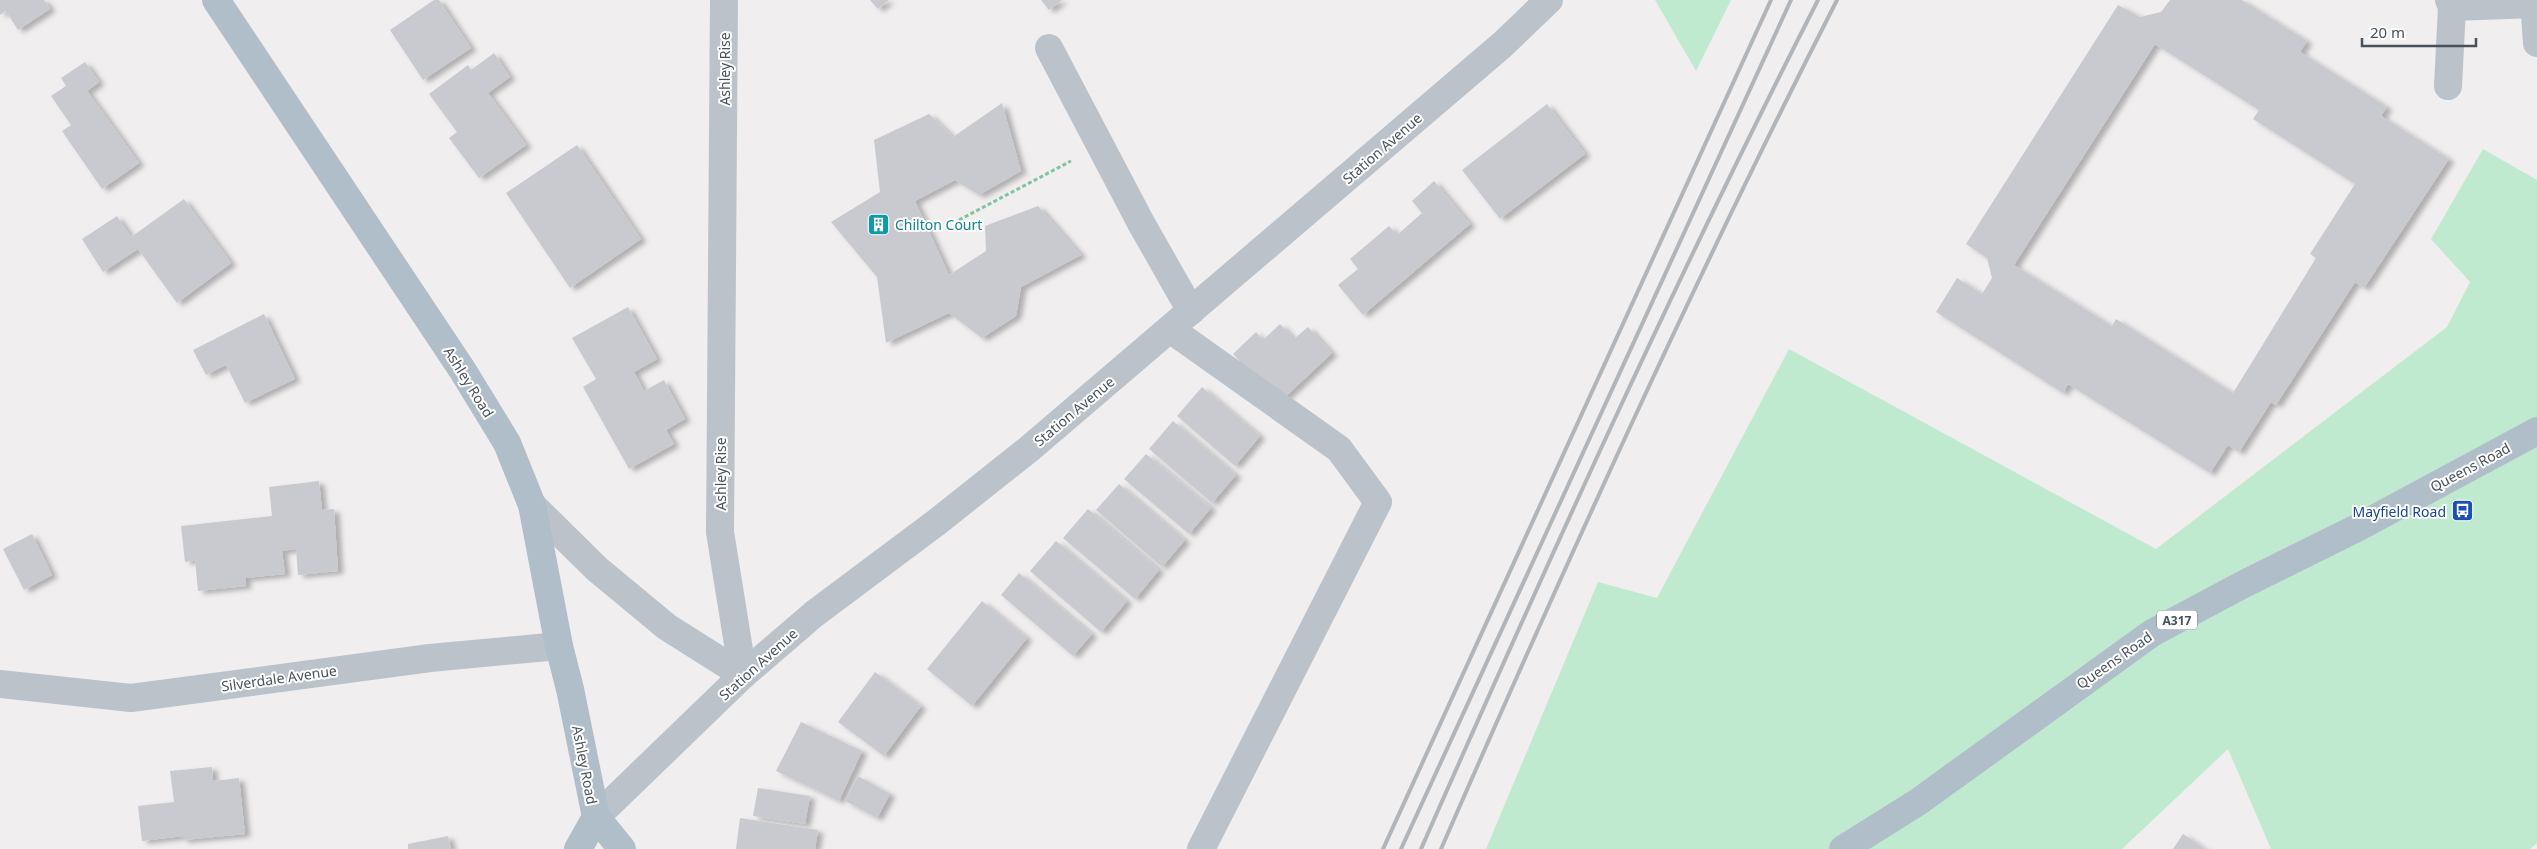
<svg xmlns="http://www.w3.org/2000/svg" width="2537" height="849" viewBox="0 0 2537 849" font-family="'Noto Sans',sans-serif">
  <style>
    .green { fill: #c0ead0 }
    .building { fill: #c9cad0; fill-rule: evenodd; filter: url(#shadow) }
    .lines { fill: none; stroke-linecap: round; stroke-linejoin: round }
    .path { stroke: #7cc5a0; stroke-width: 3; stroke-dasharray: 4 2.5; stroke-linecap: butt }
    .minor { stroke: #bbc2ca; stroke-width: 28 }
    .major { stroke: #b0beca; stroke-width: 28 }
    .rail { stroke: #b1b4b8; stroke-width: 4 }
    .labels { text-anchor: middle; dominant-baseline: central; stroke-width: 4; stroke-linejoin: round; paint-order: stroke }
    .shield { fill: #fff; stroke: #7f858c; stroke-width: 1 }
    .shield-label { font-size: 12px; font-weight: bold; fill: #48515a }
    .street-label { font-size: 14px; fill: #48515a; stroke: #fff }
    .culture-label { font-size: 14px; fill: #0d838f; stroke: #fff; text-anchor: start }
    .transit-label { font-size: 14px; fill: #164399; stroke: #fff; text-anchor: end }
  </style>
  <defs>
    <filter id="shadow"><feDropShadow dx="5.5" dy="3" stdDeviation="2.5" flood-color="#0004"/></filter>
  </defs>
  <rect width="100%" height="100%" fill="#f0eeee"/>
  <g class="green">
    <path d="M1655,0H1731L1696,71Z"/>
    <path d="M2483,149L2537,180V843L2530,849H2271L2228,749L2122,849H1486L1598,582L1657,598L1789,349L2156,549L2447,327L2470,282L2431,239Z"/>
  </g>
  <g class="building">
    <path d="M0,0H44L50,9L18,30L6,11L0,15Z"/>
    <path d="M434,0H439L471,48L423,80L390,30Z"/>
    <path d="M870,0H889L878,9Z"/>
    <path d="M1041,0H1062L1049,10Z"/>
    <path d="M2170,0H2242L2307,41L2300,52L2387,107L2381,116L2449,159L2364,288L2355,282L2276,405L2271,402L2239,452L2228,445L2210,473L2068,384L2063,393L1936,312L1957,278L1982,294L1992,278L1987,258L1966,244L2118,5L2140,17L2161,12ZM2155,44L2259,110L2253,119L2355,184L2310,254L2316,258L2233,393L2116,319L2112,326L2014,265Z"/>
    <path d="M494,53L510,77L488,93L526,145L479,178L449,138L457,132L429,94L468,65L471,70Z"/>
    <path d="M85,62L99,82L87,91L139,163L102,189L62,131L71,125L51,96L66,86L61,78Z"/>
    <path d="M1002,103L1021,171L979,195L955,180L915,201L949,275L986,251L985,226L1038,206L1081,255L1021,287L1016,316L982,338L949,313L886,343L877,277L831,222L880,192L874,140L929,114L953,137Z"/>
    <path d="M1547,104L1585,154L1500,219L1462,170Z"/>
    <path d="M577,145L641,239L570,288L506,193Z"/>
    <path d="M1434,181L1470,224L1363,315L1338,285L1358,269L1350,259L1389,226L1397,235L1422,213L1412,201Z"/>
    <path d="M184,199L231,263L177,303L138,249L103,272L82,239L117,216L131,237Z"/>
    <path d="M628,307L657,359L634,372L644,391L664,380L685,419L666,430L674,444L629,469L583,387L596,379L572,338Z"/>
    <path d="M264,314L295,379L245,403L226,365L206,375L193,350Z"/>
    <path d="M1280,324L1294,339L1308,327L1332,353L1284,398L1276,401L1233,354L1256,332L1263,340Z"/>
    <path d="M1202,387L1260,436L1235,466L1177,416Z"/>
    <path d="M1173,421L1236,475L1212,503L1149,449Z"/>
    <path d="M1146,454L1211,508L1189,534L1124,479Z"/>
    <path d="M319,481L322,510L334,509L338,571L298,575L296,549L282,551L285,574L245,578L246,586L198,591L195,560L185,562L181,526L272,516L269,487Z"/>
    <path d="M1119,484L1185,540L1162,567L1096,510Z"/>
    <path d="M1088,509L1159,570L1135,599L1063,538Z"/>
    <path d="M32,534L52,575L24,590L3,549Z"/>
    <path d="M1056,541L1127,601L1101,632L1030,571Z"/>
    <path d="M1019,573L1092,634L1073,656L1001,595Z"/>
    <path d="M982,601L1027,638L972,706L927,669Z"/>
    <path d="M875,672L921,706L884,756L838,722Z"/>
    <path d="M801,722L862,751L839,801L776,771Z"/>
    <path d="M212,767L213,781L239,778L245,834L183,840V836L142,841L138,806L174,802L170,771Z"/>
    <path d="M858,776L890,794L877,818L845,801Z"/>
    <path d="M758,788L810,796L805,824L753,816Z"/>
    <path d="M740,818L818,830L815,849H736Z"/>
    <path d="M2183,834L2205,849H2173Z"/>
    <path d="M448,836L451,849H408V844Z"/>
  </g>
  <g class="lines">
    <path class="path" d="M959,220L1071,161"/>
    <g class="minor">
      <path d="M724,0L720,532L743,675"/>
      <path d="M2534,0L2537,43"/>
      <path d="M2452,7L2535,4"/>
      <path d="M1049,48L1141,223L1191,311"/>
      <path d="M2448,86L2452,7L2449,0"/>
      <path d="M1170,329L1339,449L1378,502L1201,849"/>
      <path d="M532,505L597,569L667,627L743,675"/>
      <path d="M0,684L131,698L430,658L559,646"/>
      <path d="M596,817L743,675L814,614L937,522L1029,449L1502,45L1549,0"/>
    </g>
    <g class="major">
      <path d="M216,0L463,371L507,443L532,505L559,646L570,689L596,817L622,849"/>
      <path d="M578,849L596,817"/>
      <path d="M1843,849L1918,802L2152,633L2242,585L2357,528L2537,431"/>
    </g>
    <g class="rail">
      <path d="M1383,849L1771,0"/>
      <path d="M1401,849L1791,0"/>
      <path d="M1421,849C1547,563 1676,278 1818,0"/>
      <path d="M1441,849C1566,563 1695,278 1837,0"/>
    </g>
  </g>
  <defs>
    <symbol id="building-square" viewBox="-11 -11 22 22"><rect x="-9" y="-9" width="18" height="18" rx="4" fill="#0f9aa8" stroke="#fff"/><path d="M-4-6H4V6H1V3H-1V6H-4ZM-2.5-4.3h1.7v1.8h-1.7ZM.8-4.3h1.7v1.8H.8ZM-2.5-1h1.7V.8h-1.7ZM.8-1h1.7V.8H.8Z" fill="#fff"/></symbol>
    <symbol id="bus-square" viewBox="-11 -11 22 22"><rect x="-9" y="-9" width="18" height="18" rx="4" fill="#1a4fb4" stroke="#fff"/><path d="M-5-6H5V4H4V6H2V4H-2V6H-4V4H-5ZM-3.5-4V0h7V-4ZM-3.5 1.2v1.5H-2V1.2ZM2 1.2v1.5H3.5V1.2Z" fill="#fff"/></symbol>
  </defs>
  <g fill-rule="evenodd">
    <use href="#building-square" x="866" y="212" width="25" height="25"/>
    <use href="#bus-square" x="2450" y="498" width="25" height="25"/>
  </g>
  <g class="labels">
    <rect class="shield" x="2157" y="610.5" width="40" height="19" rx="4"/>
    <g class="shield-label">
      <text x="2177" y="620">A317</text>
    </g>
    <g class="street-label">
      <text transform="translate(724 69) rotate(-90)">Ashley Rise</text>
      <text transform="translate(1382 148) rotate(-41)">Station Avenue</text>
      <text transform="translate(469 382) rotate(58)">Ashley Road</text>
      <text transform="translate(1074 411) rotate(-40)">Station Avenue</text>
      <text transform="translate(2470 467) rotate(-28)">Queens Road</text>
      <text transform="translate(720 474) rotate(-90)">Ashley Rise</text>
      <text transform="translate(2114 660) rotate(-35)">Queens Road</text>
      <text transform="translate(758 664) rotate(-42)">Station Avenue</text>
      <text transform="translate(279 678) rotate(-8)">Silverdale Avenue</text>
      <text transform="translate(585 765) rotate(79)">Ashley Road</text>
    </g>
    <g class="culture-label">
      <text x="895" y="224">Chilton Court</text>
    </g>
    <g class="transit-label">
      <text x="2446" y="511">Mayfield Road</text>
    </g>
  </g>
  <path d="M2362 38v8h114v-8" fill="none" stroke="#48515a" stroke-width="2.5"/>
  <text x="2370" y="38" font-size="15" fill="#48515a" stroke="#ffffff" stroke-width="4" paint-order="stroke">20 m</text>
</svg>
